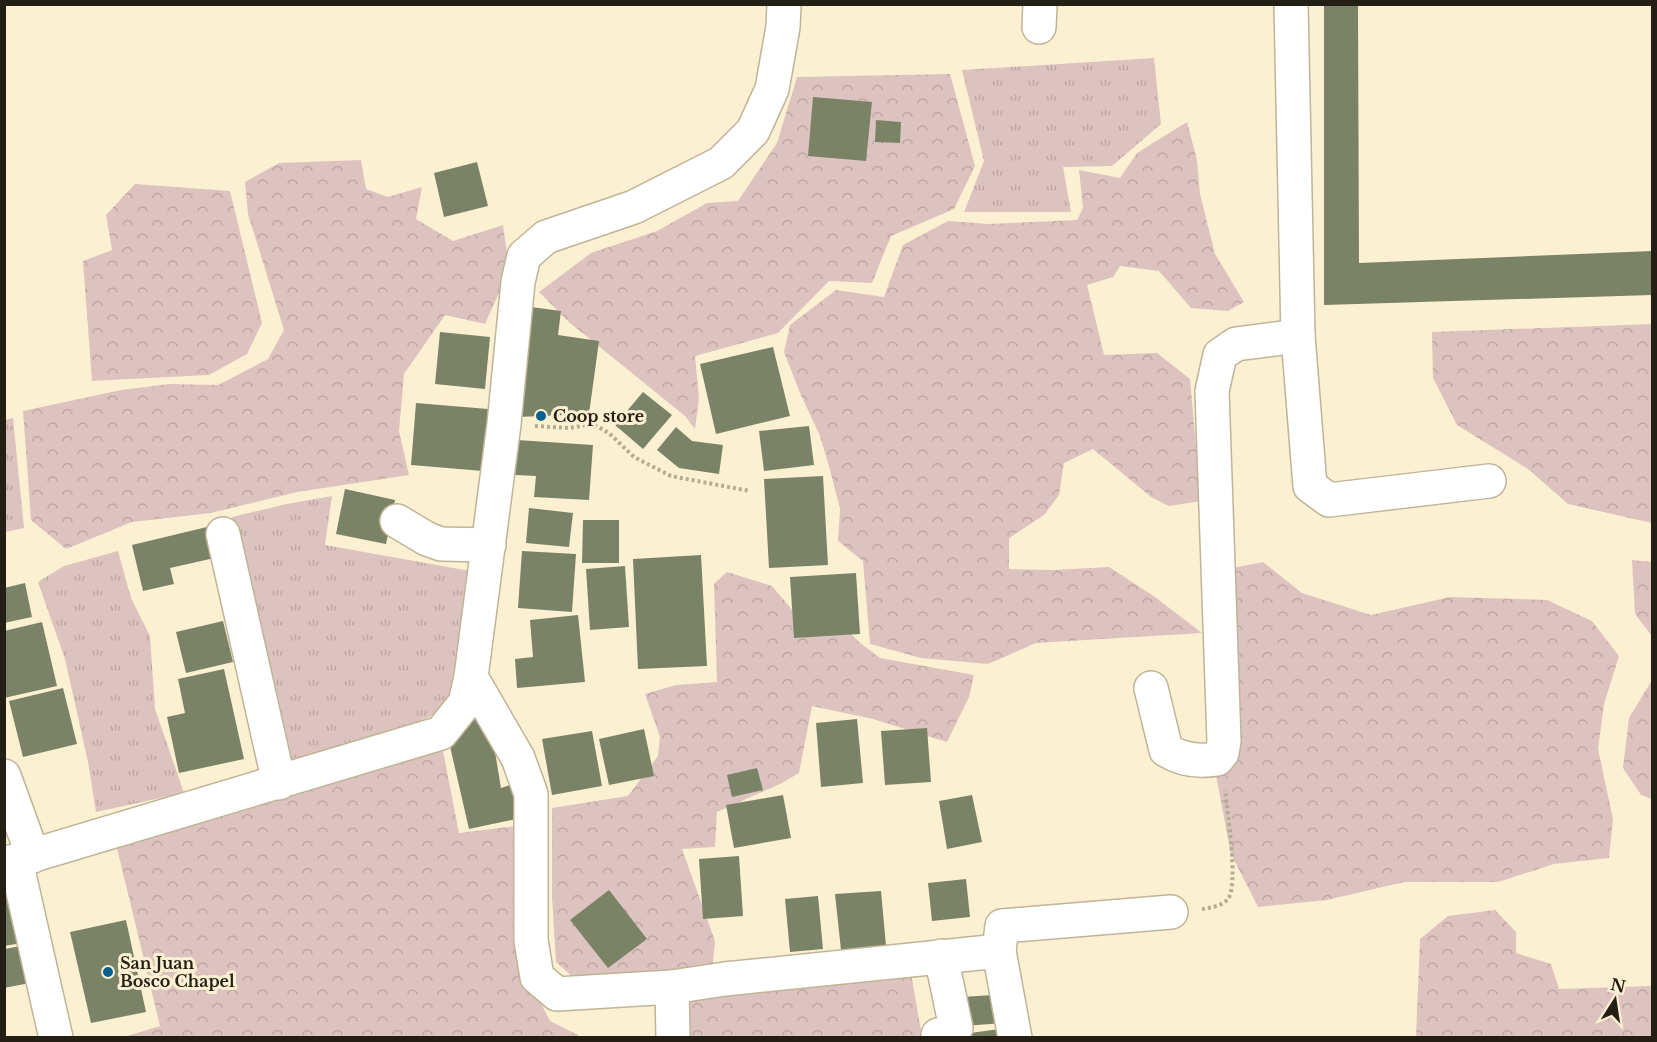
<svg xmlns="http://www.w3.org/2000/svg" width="1657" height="1042" viewBox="0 0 1657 1042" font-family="'Libre Baskerville',serif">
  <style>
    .grass { fill: url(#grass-tufts) }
    .forest { fill: url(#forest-crowns) }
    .building { fill: #7b8367 }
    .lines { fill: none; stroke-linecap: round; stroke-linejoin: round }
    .minor-casing { stroke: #bfb497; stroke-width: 36 }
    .path { stroke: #b4ab93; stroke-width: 4; stroke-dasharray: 3 3; stroke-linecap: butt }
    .minor { stroke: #fff; stroke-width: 33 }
    .poi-dot { fill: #086091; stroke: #fcf0d2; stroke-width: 2 }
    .labels { text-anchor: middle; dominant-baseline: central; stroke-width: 6; stroke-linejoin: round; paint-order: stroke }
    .poi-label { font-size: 16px; font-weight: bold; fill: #241f14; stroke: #fcf0d2; text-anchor: start }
  </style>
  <defs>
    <pattern id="grass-tufts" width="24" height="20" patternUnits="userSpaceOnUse" patternTransform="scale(1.5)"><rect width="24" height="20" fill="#ddc3bf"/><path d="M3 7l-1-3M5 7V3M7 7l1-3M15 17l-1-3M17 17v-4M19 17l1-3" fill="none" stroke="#bea7a3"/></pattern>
    <pattern id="forest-crowns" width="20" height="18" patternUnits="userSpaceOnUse" patternTransform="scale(1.5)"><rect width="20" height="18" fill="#ddc3bf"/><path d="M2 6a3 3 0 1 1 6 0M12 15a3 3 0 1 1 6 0" fill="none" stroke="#bea7a3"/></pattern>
  </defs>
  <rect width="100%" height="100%" fill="#fcf0d2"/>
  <g class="grass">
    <path d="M1154,58L1161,124L1112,166L1063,167L1071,212H964L984,161L962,70Z"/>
    <path d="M13,418L24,528L5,532V420Z"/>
    <path d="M332,496L325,545L470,571L457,674L445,710L398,730L290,761L232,517L287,504Z"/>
    <path d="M118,551L131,598L150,636L155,709L184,793L96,812L88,762L65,659L38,582L64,566Z"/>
  </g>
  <g class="forest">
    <path d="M950,74L975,166L954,209L891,236L872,283L829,281L778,333L695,356L699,398L695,429L685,416L570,323L539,292L591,253L657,231L707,203L738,201L777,143L797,77Z"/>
    <path d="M1187,122L1197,160L1200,194L1215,254L1244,302L1228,311L1191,308L1159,271L1120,266L1113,277L1087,285L1104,355L1157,353L1190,379L1201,501L1169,506L1151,497L1093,449L1064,463L1059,495L1044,515L1009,538V569L1053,570L1109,567L1155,597L1202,633L1036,643L988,664L921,658L870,644L863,561L838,541L840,509L830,470L820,436L800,393L784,352L790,325L836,290L884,297L903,245L948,221L989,224L1077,220L1083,208L1079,170L1120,178L1137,153Z"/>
    <path d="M361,160L366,189L388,197L422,187L416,219L453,241L503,225L507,253L503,284L485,324L445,315L404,374L399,431L409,475L297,492L211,513L132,522L66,549L31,520L23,411L121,390L169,384L218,385L268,359L284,330L248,214L245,182L279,163Z"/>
    <path d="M135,184L230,191L262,323L247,354L209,375L92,381L83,261L112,250L106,215Z"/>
    <path d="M1652,324V523L1568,504L1528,469L1457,425L1433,378L1432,332Z"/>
    <path d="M1632,560L1652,562V636L1635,614Z"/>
    <path d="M1263,562L1302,593L1371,615L1450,597L1547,600L1592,621L1619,656L1604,704L1598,749L1613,819L1609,858L1554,864L1498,882H1404L1327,900L1258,907L1231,854L1209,739L1218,571Z"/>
    <path d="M727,572L772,586L805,625L838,620L859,642L880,658L974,675L969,697L947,742L873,719L812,706L799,773L780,784L717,812L715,847L682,849L715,941L713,964L677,977L574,978L556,962L552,896V808L628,796L658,756L660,737L645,694L676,685L717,682L714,584Z"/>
    <path d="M1652,680V799L1641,795L1623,768L1629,718Z"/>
    <path d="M442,746L459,833L524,825L526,975L550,1021L578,1035V1037H124L160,1026L116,844Z"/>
    <path d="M1495,910L1516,932V953L1551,964L1559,989L1652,986V1037H1416L1420,939L1448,916Z"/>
    <path d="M911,973L922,1037L686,1038L687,1000Z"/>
  </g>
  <g class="building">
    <path d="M1324,4H1358L1359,263L1652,251V295L1324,305Z"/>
    <path d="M813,97L872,102L866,161L808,156Z"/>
    <path d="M876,120L901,122L900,143L875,142Z"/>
    <path d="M477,162L488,206L444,217L434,173Z"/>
    <path d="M531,307L561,311L558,335L599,341L589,414L518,417Z"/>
    <path d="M440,332L490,337L485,389L435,384Z"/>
    <path d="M773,347L790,416L716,434L700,364Z"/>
    <path d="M643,392L672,415L643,449L615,425Z"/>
    <path d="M416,403L488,409L483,471L411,465Z"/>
    <path d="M809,426L814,465L764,471L759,431Z"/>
    <path d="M676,427L692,441L723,445L719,474L679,468L657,450Z"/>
    <path d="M517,440L593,445L589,500L534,497L536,476L515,475Z"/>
    <path d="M823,476L828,565L769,568L764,479Z"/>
    <path d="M345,489L395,500L386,544L336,534Z"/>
    <path d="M529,508L573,513L569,547L526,543Z"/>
    <path d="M583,520H619V563H582Z"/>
    <path d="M211,526L219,557L170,568L174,584L143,591L132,545Z"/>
    <path d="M522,551L576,554L572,612L518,608Z"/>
    <path d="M701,555L707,666L638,669L633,559Z"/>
    <path d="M625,566L629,627L590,630L586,569Z"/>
    <path d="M856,573L860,634L794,638L790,577Z"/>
    <path d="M25,583L32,617L4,623V588Z"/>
    <path d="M578,615L585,682L517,688L515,659L533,657L530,620Z"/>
    <path d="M223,621L233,662L186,673L176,632Z"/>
    <path d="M42,622L57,686L4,698V631Z"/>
    <path d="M224,669L244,759L179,773L167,717L185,713L178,679Z"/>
    <path d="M63,688L77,744L23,757L9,701Z"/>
    <path d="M470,713L483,716L493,740L501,788L516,783L521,818L469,829L449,742Z"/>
    <path d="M857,719L863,783L821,787L816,723Z"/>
    <path d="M927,728L931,782L885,785L881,731Z"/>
    <path d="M644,729L654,776L609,785L599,739Z"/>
    <path d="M592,731L602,786L552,795L542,739Z"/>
    <path d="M757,768L763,790L732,797L727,775Z"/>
    <path d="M783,795L791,838L734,848L726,805Z"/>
    <path d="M972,795L982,842L947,849L939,801Z"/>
    <path d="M739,856L743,916L703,919L699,859Z"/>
    <path d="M966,879L970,917L932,921L928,883Z"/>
    <path d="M609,890L647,939L608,968L570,920Z"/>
    <path d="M881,891L886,946L841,950L835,894Z"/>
    <path d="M18,893L28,942L4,946V896Z"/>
    <path d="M818,896L823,949L790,952L785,899Z"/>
    <path d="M126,920L146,1012L91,1023L70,932Z"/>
    <path d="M27,945L35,982L4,988V949Z"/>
    <path d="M993,995L1003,1023L964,1026L962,997Z"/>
    <path d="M1007,1028L1008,1038H971L970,1033Z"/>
  </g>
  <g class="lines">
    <defs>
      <g id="minor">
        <path d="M1291,4L1298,336L1310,486L1329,500L1489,481"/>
        <path d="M1039,27L1040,4"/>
        <path d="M397,521L427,539L441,544L489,545"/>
        <path d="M223,534L279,783"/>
        <path d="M471,677L518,758L531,794V940L537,977L557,994L672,987L725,979L999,951L1015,1038"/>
        <path d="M1151,688L1166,750C1182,760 1199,762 1217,759L1222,753L1224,741L1212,391L1220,355L1236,344L1298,336"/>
        <path d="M4,776L33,856"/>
        <path d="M16,861L56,1038"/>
        <path d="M4,864L441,733L465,703L471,677L504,424L518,282L524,256L546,237L634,207L721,163L753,131L772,89L783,27L784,4"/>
        <path d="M999,951L1002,926L1171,912"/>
        <path d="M672,987L673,1038"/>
        <path d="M938,1035H951L956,1028L941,956"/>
      </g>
    </defs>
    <use href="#minor" class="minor-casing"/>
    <g class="path">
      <path d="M535,426L569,428L593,424L609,433L634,457L671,476L750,491"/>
      <path d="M1202,909C1210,908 1222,906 1228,899C1239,885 1227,810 1225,790"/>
    </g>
    <use href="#minor" class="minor"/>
  </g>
  <g class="poi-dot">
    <circle cx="541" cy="416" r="6"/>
    <circle cx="108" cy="972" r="6"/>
  </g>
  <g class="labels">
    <g class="poi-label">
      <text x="553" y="416">Coop store</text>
      <text x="120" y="963">San Juan<tspan x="120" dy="18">Bosco Chapel</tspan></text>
    </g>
  </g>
  <rect width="1657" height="1042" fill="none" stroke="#241f14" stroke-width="12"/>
  <g transform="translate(1615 1000) rotate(12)" stroke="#fcf0d2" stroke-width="4.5" paint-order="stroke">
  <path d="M0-4.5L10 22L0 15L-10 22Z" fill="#241f14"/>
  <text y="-9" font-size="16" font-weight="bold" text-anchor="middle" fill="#241f14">N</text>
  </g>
</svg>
